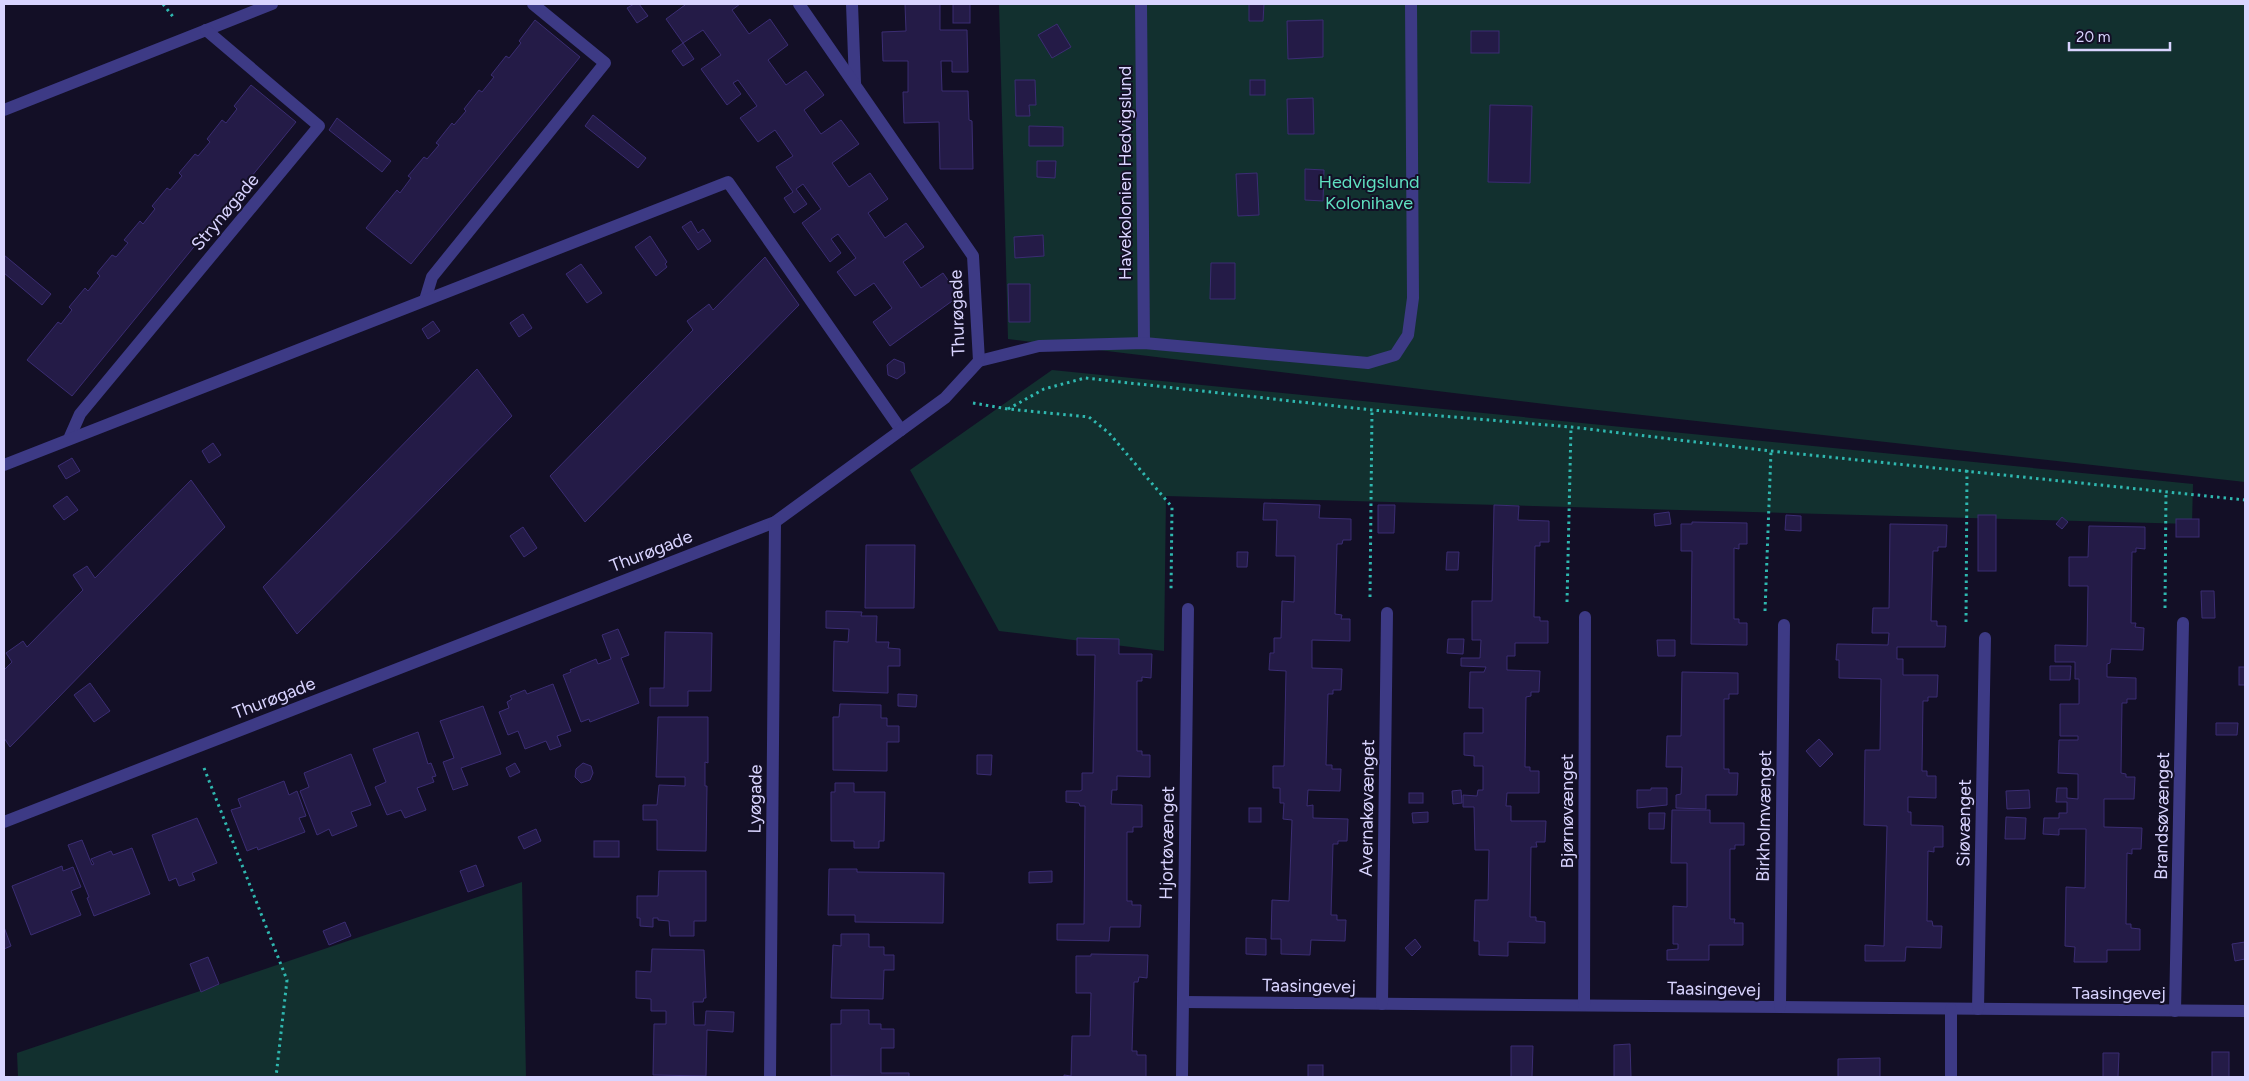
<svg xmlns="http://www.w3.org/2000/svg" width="2249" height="1081" viewBox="0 0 2249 1081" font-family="Figtree,sans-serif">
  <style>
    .green { fill: #12302f }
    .building { fill: #241b47; stroke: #3b2d73 }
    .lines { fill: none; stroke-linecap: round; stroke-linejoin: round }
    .path { stroke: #2fb8b0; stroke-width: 3; stroke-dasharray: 2.5 4; stroke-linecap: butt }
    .minor { stroke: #3d3a85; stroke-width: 12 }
    .labels { text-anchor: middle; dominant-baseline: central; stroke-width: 4; stroke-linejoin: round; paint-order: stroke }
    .street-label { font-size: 18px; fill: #d9d4ff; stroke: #130f26 }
    .park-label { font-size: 18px; fill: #5fe0c0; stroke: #130f26 }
  </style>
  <rect width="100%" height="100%" fill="#130f26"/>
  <g class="green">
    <path d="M999,4H2245V482L1561,406L1008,339Z"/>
    <path d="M1052,370L2193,484L2192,524L1166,496L1164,651L999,631L910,470Z"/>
    <path d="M522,882L526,1077H18L17,1053Z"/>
  </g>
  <g class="building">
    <path d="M634,4H639L648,16L637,23L627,8Z"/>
    <path d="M684,4H740L732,10L749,34L770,19L788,45L768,60L786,85L806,71L824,95L804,110L821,134L841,120L859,144L832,163L849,187L870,173L888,199L868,213L885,238L906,223L924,247L903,262L921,288L943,273L959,296L890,346L873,322L892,308L874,283L855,296L837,272L856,258L838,234L831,239L841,253L830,262L802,223L821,209L803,184L796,189L807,204L794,213L784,198L793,192L776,167L793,156L775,130L758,142L740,118L757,106L738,80L733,83L741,94L727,105L701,69L721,55L703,30L683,43L666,19L685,5Z"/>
    <path d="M905,4H940V30H967L968,72H952V61H941L942,91H968L969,120L972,121L973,169H940L939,122L904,123L903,92H908V61H883L882,32L906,31Z"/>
    <rect x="953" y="4" width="17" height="19"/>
    <path d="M1249,4H1264L1263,21H1249Z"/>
    <path d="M535,20L580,57L411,264L366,228L397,190L400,193L411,178L408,176L424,157L427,159L439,145L436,143L452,123L454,125L466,111L464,109L479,90L482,92L494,77L491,75L506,56L509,58L521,43L519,41Z"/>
    <path d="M1323,20V57L1288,59L1287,21Z"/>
    <path d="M1057,24L1071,47L1052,58L1038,35Z"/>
    <rect x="1471" y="31" width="28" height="22"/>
    <path d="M683,43L694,59L683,66L672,51Z"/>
    <path d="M1015,80H1035L1036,105H1029L1030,116H1016Z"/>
    <rect x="1250" y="80" width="15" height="15"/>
    <path d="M251,85L296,122L72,396L27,360L58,322L61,324L72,310L69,307L85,288L88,291L100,276L97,273L112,255L116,257L128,243L124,240L140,221L143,224L155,209L152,206L167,188L170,190L182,176L179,173L195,154L198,156L210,142L207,139L222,120L226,123L237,109L234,106Z"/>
    <path d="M1313,98L1314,134H1288L1287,99Z"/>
    <path d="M1490,105L1532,106L1530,183L1488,182Z"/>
    <path d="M593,115L646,158L638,168L585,126Z"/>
    <path d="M337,118L391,161L382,172L329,130Z"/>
    <path d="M1029,126L1063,127V146H1029Z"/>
    <path d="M1037,161H1056L1055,178L1037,177Z"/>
    <path d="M1305,169L1324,170L1323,201L1305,200Z"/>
    <path d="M1257,173L1259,215L1238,216L1236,174Z"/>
    <path d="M691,221L698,233L703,229L711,241L698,250L682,227Z"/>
    <path d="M1043,235L1044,256L1015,258L1014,237Z"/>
    <path d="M650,236L667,262L665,264L667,267L656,276L635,247Z"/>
    <path d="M4,255L51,294L42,305L4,273Z"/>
    <path d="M765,257L799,305L585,522L550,476L693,330L687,321L709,304L713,310Z"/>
    <path d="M1211,263H1235V299H1210Z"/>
    <path d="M581,264L602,293L587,303L566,274Z"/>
    <path d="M1008,284H1030V322H1009Z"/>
    <path d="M523,314L532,328L519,337L510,323Z"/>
    <path d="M433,321L440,331L428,339L422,329Z"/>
    <path d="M894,359L904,363L905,373L897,379L888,375L887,365Z"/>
    <path d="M477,369L512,416L297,634L263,587Z"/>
    <path d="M213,443L221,455L209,463L202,451Z"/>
    <path d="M72,458L80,471L66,479L58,466Z"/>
    <path d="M191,480L225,527L10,747L4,738V670L12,662L6,653L23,641L27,647L83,590L73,575L87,566L95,578Z"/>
    <path d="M67,496L78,510L64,520L53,506Z"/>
    <path d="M1264,503L1320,505L1319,518L1351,519V540H1343L1342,544H1337L1335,614L1342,615L1341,619H1350V641L1312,640V668L1342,669L1341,690H1333V694H1328L1326,765H1332V769H1341L1340,791L1308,790L1307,806L1313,805V818L1348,819L1347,841H1338V844H1333L1331,915H1337V920H1346L1345,941L1311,940L1310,955L1281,954V939H1271L1272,900L1289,901L1292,820L1283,819L1284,803H1280V788H1273V766H1284L1286,671L1269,670L1270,653H1274V638H1281L1282,601L1294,602L1295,556H1276L1277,520H1263Z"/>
    <path d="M1378,505H1395L1394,533H1378Z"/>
    <path d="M1494,505L1519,506L1518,520L1549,521V542H1540V546H1535L1534,617H1540V621H1548V643H1515V656H1507V670L1540,671L1539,692H1531V696L1526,697L1525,767H1530V771H1539V793H1507L1506,806H1511V821H1546L1545,842H1536L1537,847H1531L1530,917H1536V921L1545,922V943L1508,942V956L1479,955V941H1474L1475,900H1488L1489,850H1475L1474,807H1463V795L1477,796L1478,790H1483V766H1474V756L1464,755V733H1483V708H1469L1470,672H1484L1486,667L1461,666V658H1480L1481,640H1472V601H1492Z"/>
    <path d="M1669,512L1671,524L1655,526L1654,514Z"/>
    <path d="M1786,515L1801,516V531L1785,530Z"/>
    <rect x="1978" y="515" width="18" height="56"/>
    <path d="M2062,517L2068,522L2062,529L2056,524Z"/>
    <rect x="2176" y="519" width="23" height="18"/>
    <path d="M1692,522L1747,523V544H1739V549L1734,548V619H1739V623H1747V645L1691,644L1692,551H1681V524H1692Z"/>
    <path d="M1890,524L1947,525L1946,547H1938V551H1933L1931,621H1937V626H1946L1945,647H1897V659H1903V675H1938L1937,697H1928V701H1923L1922,771H1927V776H1936V798L1908,797V812H1911V825L1943,826V847H1934V852L1928,851L1927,921H1932L1933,926H1942L1941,948L1906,947L1905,961H1865V945L1884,946L1887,826L1864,825L1865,750H1880L1881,679L1839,678V660H1836L1837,644L1888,645L1889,633H1872L1873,608H1889Z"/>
    <path d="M2089,526L2145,527V549L2136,548V552H2132L2131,623H2136L2135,627L2144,628L2143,650L2111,649L2110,663L2107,664V677L2136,678V699H2127V703H2122L2121,773L2126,774V777H2135L2134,799H2104V827L2142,828L2141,849H2132V854L2127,853L2126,924H2131V928L2140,929V950H2107V962H2074L2075,947L2065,946L2066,887L2085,888L2086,829H2059V835L2043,834L2044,818H2059V813H2067V802H2056L2057,788H2067V798L2078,799V774L2058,773L2059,740H2078V736H2060V704H2079V679H2075V662H2055V645L2087,646L2088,586H2069V557H2088Z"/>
    <path d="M523,527L537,548L524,557L510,536Z"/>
    <path d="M866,545H915L914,608H865Z"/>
    <path d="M1237,552H1248L1247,567H1237Z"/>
    <path d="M1447,552H1459L1458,570H1446Z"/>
    <path d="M2201,591H2214L2215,618H2202Z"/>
    <path d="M826,611L862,612L861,616H877L876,642H889L888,648L900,649V666H888V693L833,691L834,641L848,642L849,629L826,628Z"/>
    <path d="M618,629L629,655L621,658L639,703L590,722L589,719L581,722L563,675L571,672L570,670L596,659L598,664L611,659L602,635Z"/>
    <path d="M665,632L712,633L711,691H688V706H650V688H664Z"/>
    <path d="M1077,638L1119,639V654H1152L1151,678L1142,677V681H1137V751H1142V755H1150V777L1117,776V790H1112L1111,804L1142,805V827H1133V832H1127V901H1132V905H1141L1140,927H1110L1109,941L1057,940V924H1084L1085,806H1080L1079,803L1066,802V791H1080L1082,790V773H1093L1095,655H1077Z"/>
    <path d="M1448,639H1464L1463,654L1447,653Z"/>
    <path d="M1657,640H1675V656H1658Z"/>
    <path d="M2050,666H2071L2070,680H2050Z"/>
    <rect x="2239" y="667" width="6" height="18"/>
    <path d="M1682,672L1738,673V694H1729V699H1724V769H1729V773H1738L1737,795H1706V809L1676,808V795L1681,794L1682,767H1666L1667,736H1681Z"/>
    <path d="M90,683L110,711L94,722L74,695Z"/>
    <path d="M553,684L571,731L557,736L561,746L550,750L546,741L525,749L518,731L508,735L499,712L509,708L507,702L512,699L510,696L525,690L527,694Z"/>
    <path d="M898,694L917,695L916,707L898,706Z"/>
    <path d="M840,704L881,705V718H887V726H899V742H887V771L833,770V717H839Z"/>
    <path d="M483,706L501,754L461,768L468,785L453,790L443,762L454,758L440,721Z"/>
    <path d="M658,717H708V763L705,762V786H707L706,851L657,850V820H643V805H657L659,785L685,786V777H656Z"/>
    <path d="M2216,723H2238L2237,735H2216Z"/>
    <path d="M418,732L428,764L431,763L436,776L432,777L434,782L417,788L426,810L405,818L401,810L387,815L375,787L386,782L373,749Z"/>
    <path d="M1819,739L1833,754L1820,767L1806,751Z"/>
    <path d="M351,754L371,805L351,812L357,826L332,836L329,829L317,835L300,791L309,787L304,773Z"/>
    <path d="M977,755H992L991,775L977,774Z"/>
    <path d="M515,763L520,772L510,777L506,768Z"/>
    <path d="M583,763L591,766L593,773L590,780L581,783L575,777L576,769Z"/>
    <path d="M284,781L289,795L297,791L306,816L299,818L305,832L258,850L257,847L247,851L231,810L241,807L238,799Z"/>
    <path d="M835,783H854V792H885L884,841H879V848H854V841H831V792H835Z"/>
    <path d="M1651,788H1667V805L1637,808V790H1651Z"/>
    <path d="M1461,790L1462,803L1453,804L1452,791Z"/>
    <path d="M2029,790L2030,808L2007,809L2006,791Z"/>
    <rect x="1409" y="793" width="14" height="10"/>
    <rect x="1249" y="808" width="12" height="14"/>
    <path d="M1672,810H1710V823H1744V845H1735V849H1730V919H1735L1734,923H1743V945H1709V960H1667V950L1678,949V944H1673V906L1687,907V863H1671Z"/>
    <path d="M1428,812V822L1413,823L1412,813Z"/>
    <path d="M1649,813H1665L1664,829H1649Z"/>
    <path d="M2006,817L2026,818L2025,839H2005Z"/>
    <path d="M197,818L217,863L192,873L195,880L179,886L176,878L169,881L152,835Z"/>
    <path d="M536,829L541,841L524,849L518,837Z"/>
    <path d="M82,840L92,865L94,864L91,859L111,851L113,855L132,848L150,894L94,916L87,898L89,897L68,845Z"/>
    <rect x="594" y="841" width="25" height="16"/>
    <path d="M476,865L484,886L468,892L460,871Z"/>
    <path d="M62,866L63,871L73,867L81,887L71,891L81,915L31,935L12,886Z"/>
    <path d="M829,869H857V872L944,873L943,923L855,922V915H828Z"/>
    <path d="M659,871H706V921H694V936H670L669,921L658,920V918H653V927L640,926V918H637V896H658Z"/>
    <path d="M1052,871V882L1029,883V872Z"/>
    <path d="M345,922L351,936L329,945L323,931Z"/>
    <path d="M4,927L11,946L4,949Z"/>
    <path d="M841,934H869V947H884V955H894V970H884L883,999L831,998L833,945L841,946Z"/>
    <path d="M1246,938L1266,939V955L1246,954Z"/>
    <path d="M1415,939L1421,947L1412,956L1405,948Z"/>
    <path d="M2245,942V959L2235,961L2232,944Z"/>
    <path d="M652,949L704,950L706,998H704L703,1002H693L694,1025H705L706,1011L734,1012L733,1032L707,1030L706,1076L653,1075L654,1024H666V1011H651V999L636,998V971L651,972Z"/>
    <path d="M1091,954L1148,955L1147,978L1139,977L1138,982H1134L1132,1051H1137V1055H1146V1077H1064V1075L1071,1076L1072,1036H1090L1091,993H1076V956H1091Z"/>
    <path d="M208,957L219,984L201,992L190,964Z"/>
    <path d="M841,1010H869V1024H881V1029H894V1048H881V1073H909V1077L831,1076V1024H841Z"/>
    <path d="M1630,1044L1631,1077H1614V1045Z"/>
    <path d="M1511,1046H1533L1532,1077H1511Z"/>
    <rect x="2212" y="1052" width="17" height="25"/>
    <path d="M2103,1053H2119L2118,1077H2103Z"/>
    <path d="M1880,1058V1077H1838V1059Z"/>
    <rect x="1308" y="1065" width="15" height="12"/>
  </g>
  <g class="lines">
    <g class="path">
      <path d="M163,4L174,18"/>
      <path d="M973,403L1008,409L1089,417L1109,433L1172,507L1171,592"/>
      <path d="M1008,409L1044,389L1085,378L1372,410L1571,427L1771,451L2245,500"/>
      <path d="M1370,597L1372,410"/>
      <path d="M1567,602L1571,427"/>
      <path d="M2165,608L2166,491"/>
      <path d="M1765,611L1771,451"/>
      <path d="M1966,622L1967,470"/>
      <path d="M204,768L287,980L276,1077"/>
    </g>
    <g class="minor">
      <path d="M852,4L855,83"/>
      <path d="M1141,4L1144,343"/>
      <path d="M4,110L272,4"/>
      <path d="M425,300L432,277L605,63L533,4"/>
      <path d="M979,361L1039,346L1144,343L1368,363L1395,355L1408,335L1413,298L1411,4"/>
      <path d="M69,439L80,414L319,126L206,30"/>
      <path d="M4,465L728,182L901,430"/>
      <path d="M4,822L775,522L945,398L979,361L973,256L799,4"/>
      <path d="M1183,1002L2245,1011"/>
      <path d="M1382,1004L1387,613"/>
      <path d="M1584,1005L1585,617"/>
      <path d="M1780,1007L1784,625"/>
      <path d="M1978,1009L1985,638"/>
      <path d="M2175,1011L2183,623"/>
      <path d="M770,1077L775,522"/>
      <path d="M1182,1077L1188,609"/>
      <path d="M1951,1077V1009"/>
    </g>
  </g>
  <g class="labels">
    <g class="street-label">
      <text transform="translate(1125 173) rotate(-90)">Havekolonien Hedvigslund</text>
      <text transform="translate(225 212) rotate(-50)">Strynøgade</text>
      <text transform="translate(957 313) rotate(-92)">Thurøgade</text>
      <text transform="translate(651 551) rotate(-21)">Thurøgade</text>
      <text transform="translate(274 698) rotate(-21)">Thurøgade</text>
      <text transform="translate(755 799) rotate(-89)">Lyøgade</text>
      <text transform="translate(1367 808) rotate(-89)">Avernakøvænget</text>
      <text transform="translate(1567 811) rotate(-90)">Bjørnøvænget</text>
      <text transform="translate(1764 816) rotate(-89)">Birkholmvænget</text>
      <text transform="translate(2162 816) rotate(-89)">Brandsøvænget</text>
      <text transform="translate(1964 823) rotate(-89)">Siøvænget</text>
      <text transform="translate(1167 843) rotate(-89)">Hjortøvænget</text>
      <text transform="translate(1309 986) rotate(1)">Taasingevej</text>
      <text transform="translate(1714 989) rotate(1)">Taasingevej</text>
      <text x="2119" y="993">Taasingevej</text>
    </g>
    <g class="park-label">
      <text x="1369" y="182">Hedvigslund<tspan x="1369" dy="21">Kolonihave</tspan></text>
    </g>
  </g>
  <rect width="2249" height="1081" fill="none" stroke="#d9d4ff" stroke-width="10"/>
  <path d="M2069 42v8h101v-8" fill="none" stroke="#d9d4ff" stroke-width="2.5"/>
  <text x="2076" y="42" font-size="15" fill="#d9d4ff" stroke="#130f26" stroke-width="4" paint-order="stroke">20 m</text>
</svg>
